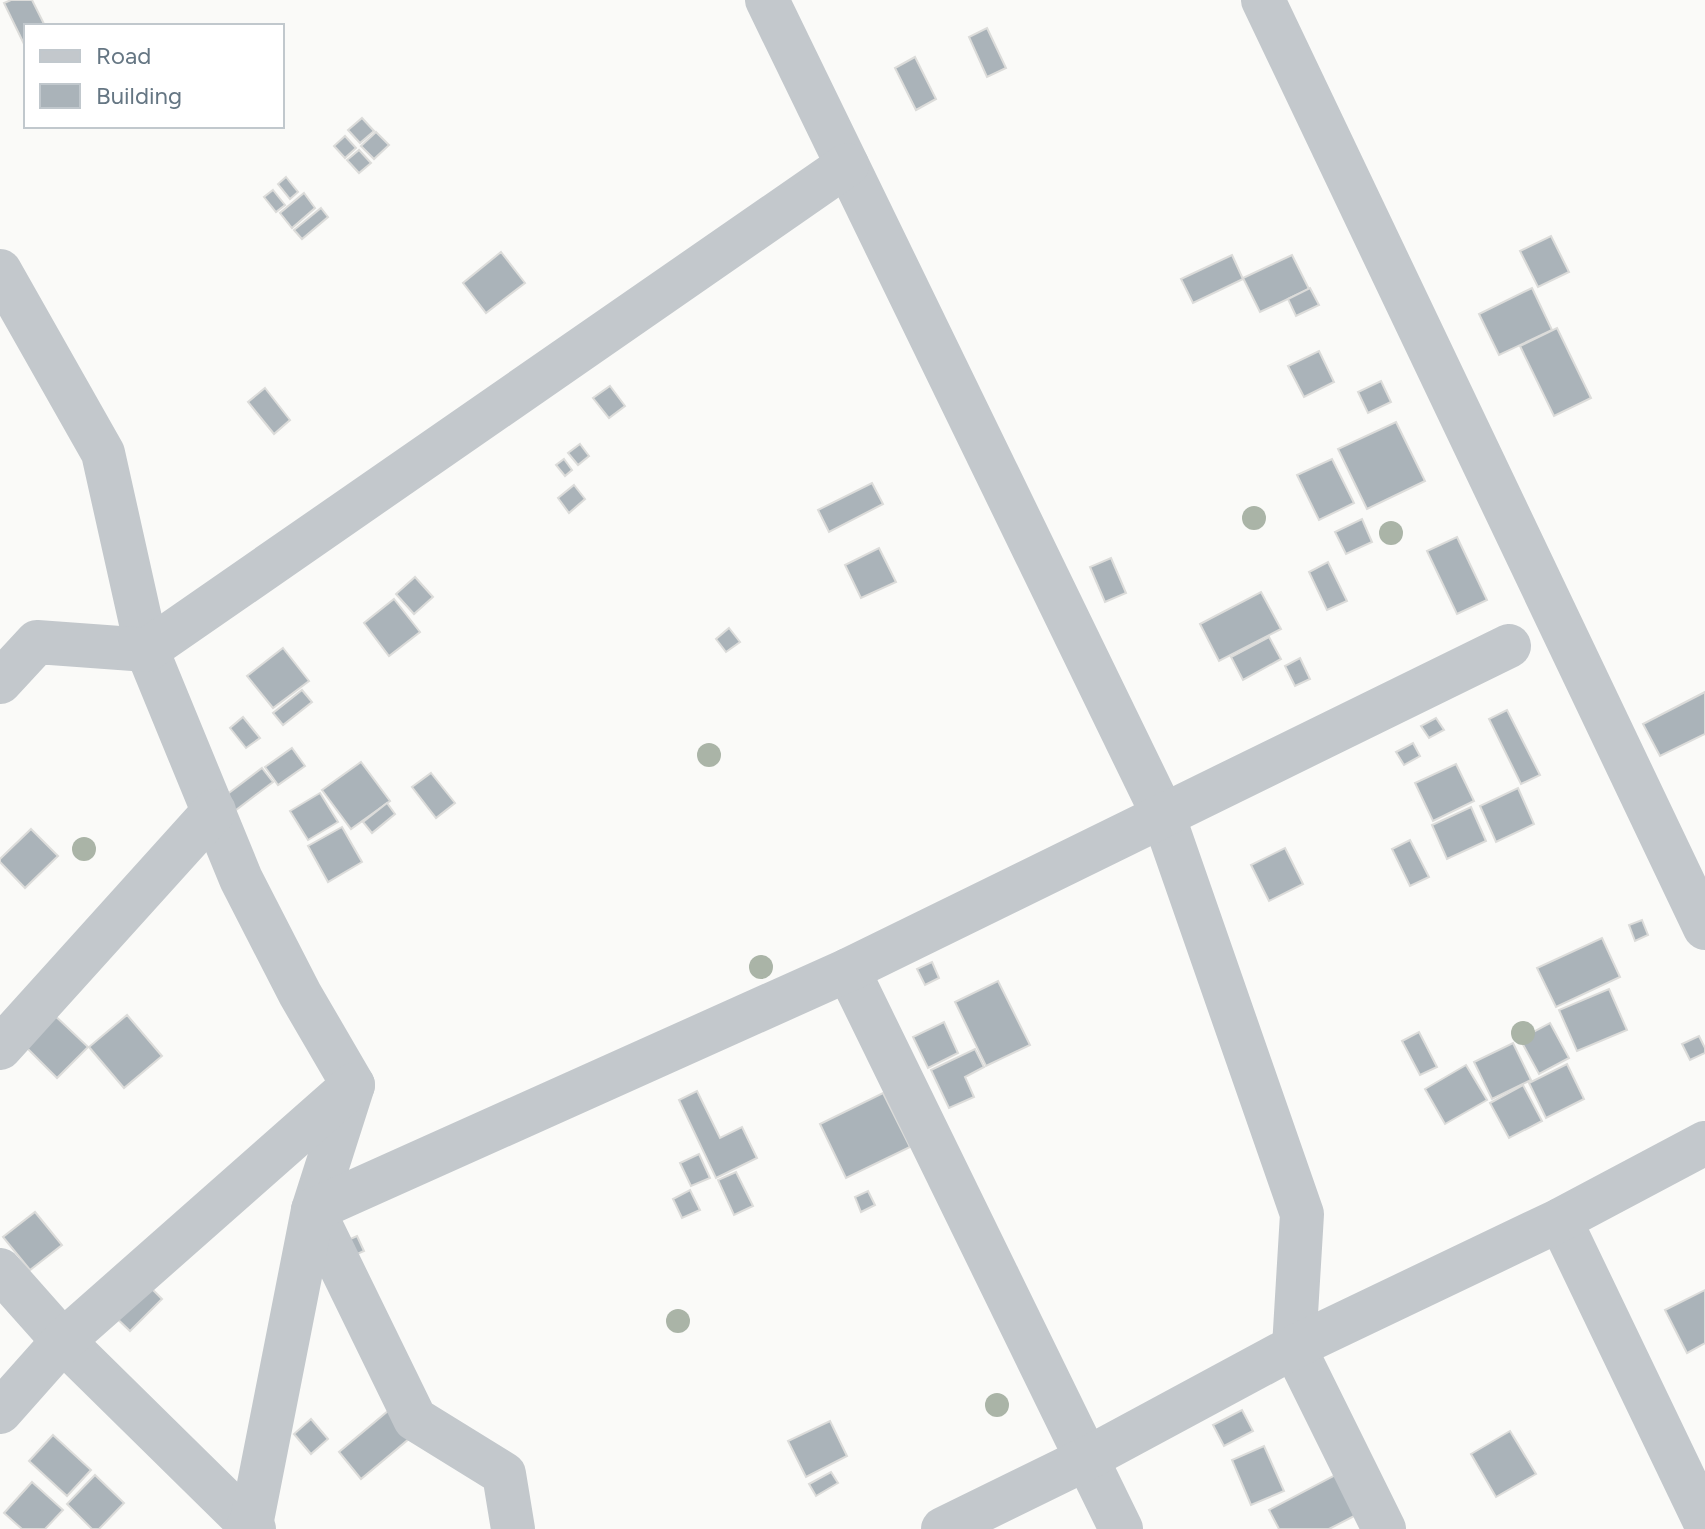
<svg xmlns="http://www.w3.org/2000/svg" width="1705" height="1529" viewBox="0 0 1705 1529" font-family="Figtree,sans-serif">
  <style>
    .building { fill: #aab3b9; stroke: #dcdcda; stroke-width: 2 }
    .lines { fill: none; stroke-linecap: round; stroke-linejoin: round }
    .minor { stroke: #c3c8cc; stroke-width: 44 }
    .tree { fill: #aab4a7 }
  </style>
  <rect width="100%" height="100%" fill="#fafaf8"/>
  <g class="building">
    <path d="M11,0H32L45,26H26L25,46L4,3Z"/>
    <path d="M987,28L1006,68L987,77L969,37Z"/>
    <path d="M915,57L936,99L916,110L895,68Z"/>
    <path d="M362,118L374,131L360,143L348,130Z"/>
    <path d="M376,132L389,145L374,159L361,146Z"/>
    <path d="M345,136L356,148L345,158L334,146Z"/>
    <path d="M359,150L371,163L359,173L347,160Z"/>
    <path d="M286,177L298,192L290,199L278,184Z"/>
    <path d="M273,190L285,205L276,212L264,197Z"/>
    <path d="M304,193L315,208L292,228L280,213Z"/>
    <path d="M321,208L328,217L302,239L294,230Z"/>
    <path d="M1551,236L1569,272L1538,287L1520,251Z"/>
    <path d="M501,252L525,283L486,313L463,283Z"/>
    <path d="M1232,255L1243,279L1193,303L1181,279Z"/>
    <path d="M1292,255L1309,289L1260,312L1243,278Z"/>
    <path d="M1310,288L1319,305L1296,316L1288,299Z"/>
    <path d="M1532,288L1552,330L1499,355L1479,314Z"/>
    <path d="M1557,328L1591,398L1554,416L1520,346Z"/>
    <path d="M1319,351L1334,382L1304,397L1288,366Z"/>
    <path d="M1381,381L1391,402L1368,413L1358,392Z"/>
    <path d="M610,386L625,406L609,418L593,398Z"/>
    <path d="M265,388L290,420L274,434L248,402Z"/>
    <path d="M1396,422L1425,481L1367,509L1338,449Z"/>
    <path d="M580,444L589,456L578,465L568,453Z"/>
    <path d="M564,459L572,470L565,476L556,465Z"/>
    <path d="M1332,459L1354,503L1319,520L1297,475Z"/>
    <path d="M872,483L883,504L829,532L818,510Z"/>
    <path d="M574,485L585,499L569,513L558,498Z"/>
    <path d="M1362,519L1372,542L1346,554L1335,532Z"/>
    <path d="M1457,537L1487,600L1457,614L1427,551Z"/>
    <path d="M879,548L896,582L861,598L845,565Z"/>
    <path d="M1111,558L1126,593L1105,602L1090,567Z"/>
    <path d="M1328,562L1347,601L1327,610L1309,572Z"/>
    <path d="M415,577L433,597L414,614L396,594Z"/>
    <path d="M1261,592L1281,629L1219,661L1200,624Z"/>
    <path d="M394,599L420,632L389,656L364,623Z"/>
    <path d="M729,628L740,642L726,652L716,639Z"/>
    <path d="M1269,637L1281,659L1243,680L1231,657Z"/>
    <path d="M283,648L309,681L273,708L247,676Z"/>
    <path d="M1300,658L1310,679L1295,686L1285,666Z"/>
    <path d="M302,690L312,702L283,725L273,713Z"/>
    <path d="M1705,692V734L1660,756L1643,724Z"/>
    <path d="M1507,710L1540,775L1521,784L1489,719Z"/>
    <path d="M243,717L260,738L246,748L230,728Z"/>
    <path d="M1436,718L1444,730L1429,738L1421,726Z"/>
    <path d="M1413,743L1420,756L1404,765L1396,752Z"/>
    <path d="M292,748L305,766L278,785L265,767Z"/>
    <path d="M361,762L390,801L351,829L322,790Z"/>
    <path d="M1456,764L1474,801L1433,821L1415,783Z"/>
    <path d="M262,768L273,782L232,813L221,799Z"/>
    <path d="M431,773L455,803L436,818L412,787Z"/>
    <path d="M1518,788L1534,824L1496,842L1480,806Z"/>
    <path d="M320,793L338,822L308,840L290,811Z"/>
    <path d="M387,803L395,814L372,833L363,822Z"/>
    <path d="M1471,807L1486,841L1447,859L1432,825Z"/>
    <path d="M342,827L362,862L328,882L308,846Z"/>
    <path d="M31,829L58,856L25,888L0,862V859Z"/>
    <path d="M1410,840L1429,877L1410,886L1392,849Z"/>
    <path d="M1285,848L1303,884L1269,901L1251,865Z"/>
    <path d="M1642,920L1648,935L1635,941L1629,925Z"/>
    <path d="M1602,938L1620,977L1556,1007L1537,968Z"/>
    <path d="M932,962L939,978L925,985L917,969Z"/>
    <path d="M998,981L1030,1045L986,1066L955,1002Z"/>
    <path d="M1609,989L1627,1030L1577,1051L1559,1010Z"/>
    <path d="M50,1011L88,1047L57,1078L20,1041Z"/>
    <path d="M127,1015L162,1056L124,1088L89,1047Z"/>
    <path d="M944,1022L958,1053L928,1068L913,1037Z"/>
    <path d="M1550,1023L1569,1058L1539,1074L1520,1039Z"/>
    <path d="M1419,1032L1437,1067L1420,1075L1402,1041Z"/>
    <path d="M1699,1036L1705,1048V1053L1690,1060L1682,1044Z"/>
    <path d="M1513,1043L1531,1080L1492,1099L1474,1062Z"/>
    <path d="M975,1049L984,1067L965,1077L974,1097L949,1108L931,1070Z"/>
    <path d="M1567,1064L1584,1099L1546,1118L1529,1083Z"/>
    <path d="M1466,1065L1487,1100L1445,1124L1425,1089Z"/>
    <path d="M1523,1085L1542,1121L1509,1138L1490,1103Z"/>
    <path d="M697,1091L720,1138L742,1127L757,1158L716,1178L679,1100Z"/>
    <path d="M883,1093L910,1147L846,1178L820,1124Z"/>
    <path d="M699,1154L710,1178L691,1186L680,1163Z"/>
    <path d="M736,1172L753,1206L734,1215L718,1180Z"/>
    <path d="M690,1190L700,1210L682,1218L673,1199Z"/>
    <path d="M868,1191L875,1205L861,1212L855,1197Z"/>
    <path d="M35,1212L62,1245L30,1270L3,1237Z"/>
    <path d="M357,1236L364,1251L346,1259L339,1244Z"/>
    <path d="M141,1278L162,1299L130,1331L109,1311Z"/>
    <path d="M1705,1290V1343L1687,1353L1665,1310Z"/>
    <path d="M1242,1410L1253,1431L1224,1446L1213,1425Z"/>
    <path d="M388,1411L410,1438L361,1479L339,1452Z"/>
    <path d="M311,1419L328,1439L311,1454L294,1434Z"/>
    <path d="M830,1421L847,1456L806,1477L788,1441Z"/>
    <path d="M1510,1431L1536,1474L1496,1497L1471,1454Z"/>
    <path d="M53,1435L91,1470L67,1496L29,1461Z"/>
    <path d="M1264,1446L1284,1491L1251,1505L1232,1460Z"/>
    <path d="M831,1472L838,1483L816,1496L809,1484Z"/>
    <path d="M1339,1473L1360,1513L1329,1529H1279L1269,1510Z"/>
    <path d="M95,1475L124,1503L99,1529H92L67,1504Z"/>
    <path d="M32,1482L63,1510L45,1529H22L4,1513Z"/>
  </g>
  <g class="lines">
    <g class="minor">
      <path d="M767,0L1163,815L1302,1214L1294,1347L1384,1529"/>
      <path d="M1263,0L1705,928"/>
      <path d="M0,271L103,453L147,650L241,879L300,994L353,1085L313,1210L415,1419L504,1474L513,1529"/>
      <path d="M0,682L37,642L147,650L847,165"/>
      <path d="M848,970L1121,1529"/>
      <path d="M0,1048L214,811"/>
      <path d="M1560,1220L1705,1522"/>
      <path d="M0,1270L63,1341L254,1529"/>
      <path d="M0,1412L63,1341L353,1085"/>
      <path d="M247,1529L251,1525L313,1210L848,970L1509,646"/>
      <path d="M943,1529L1086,1459L1294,1347L1560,1220L1705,1143"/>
    </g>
  </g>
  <g class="tree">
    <circle cx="1254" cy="518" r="12"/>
    <circle cx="1391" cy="533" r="12"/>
    <circle cx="709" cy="755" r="12"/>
    <circle cx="84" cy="849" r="12"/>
    <circle cx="761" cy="967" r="12"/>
    <circle cx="1523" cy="1033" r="12"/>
    <circle cx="678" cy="1321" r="12"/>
    <circle cx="997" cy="1405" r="12"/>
  </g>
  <rect x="24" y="24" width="260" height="104" fill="#ffffff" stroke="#c1c8cd" stroke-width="2"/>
  <rect x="40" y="50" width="40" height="12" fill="#c3c8cc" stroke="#c1c8cd" stroke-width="2"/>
  <text x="96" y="64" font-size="24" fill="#657683">Road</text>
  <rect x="40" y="84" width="40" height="24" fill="#aab3b9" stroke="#c1c8cd" stroke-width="2"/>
  <text x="96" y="104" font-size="24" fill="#657683">Building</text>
</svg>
